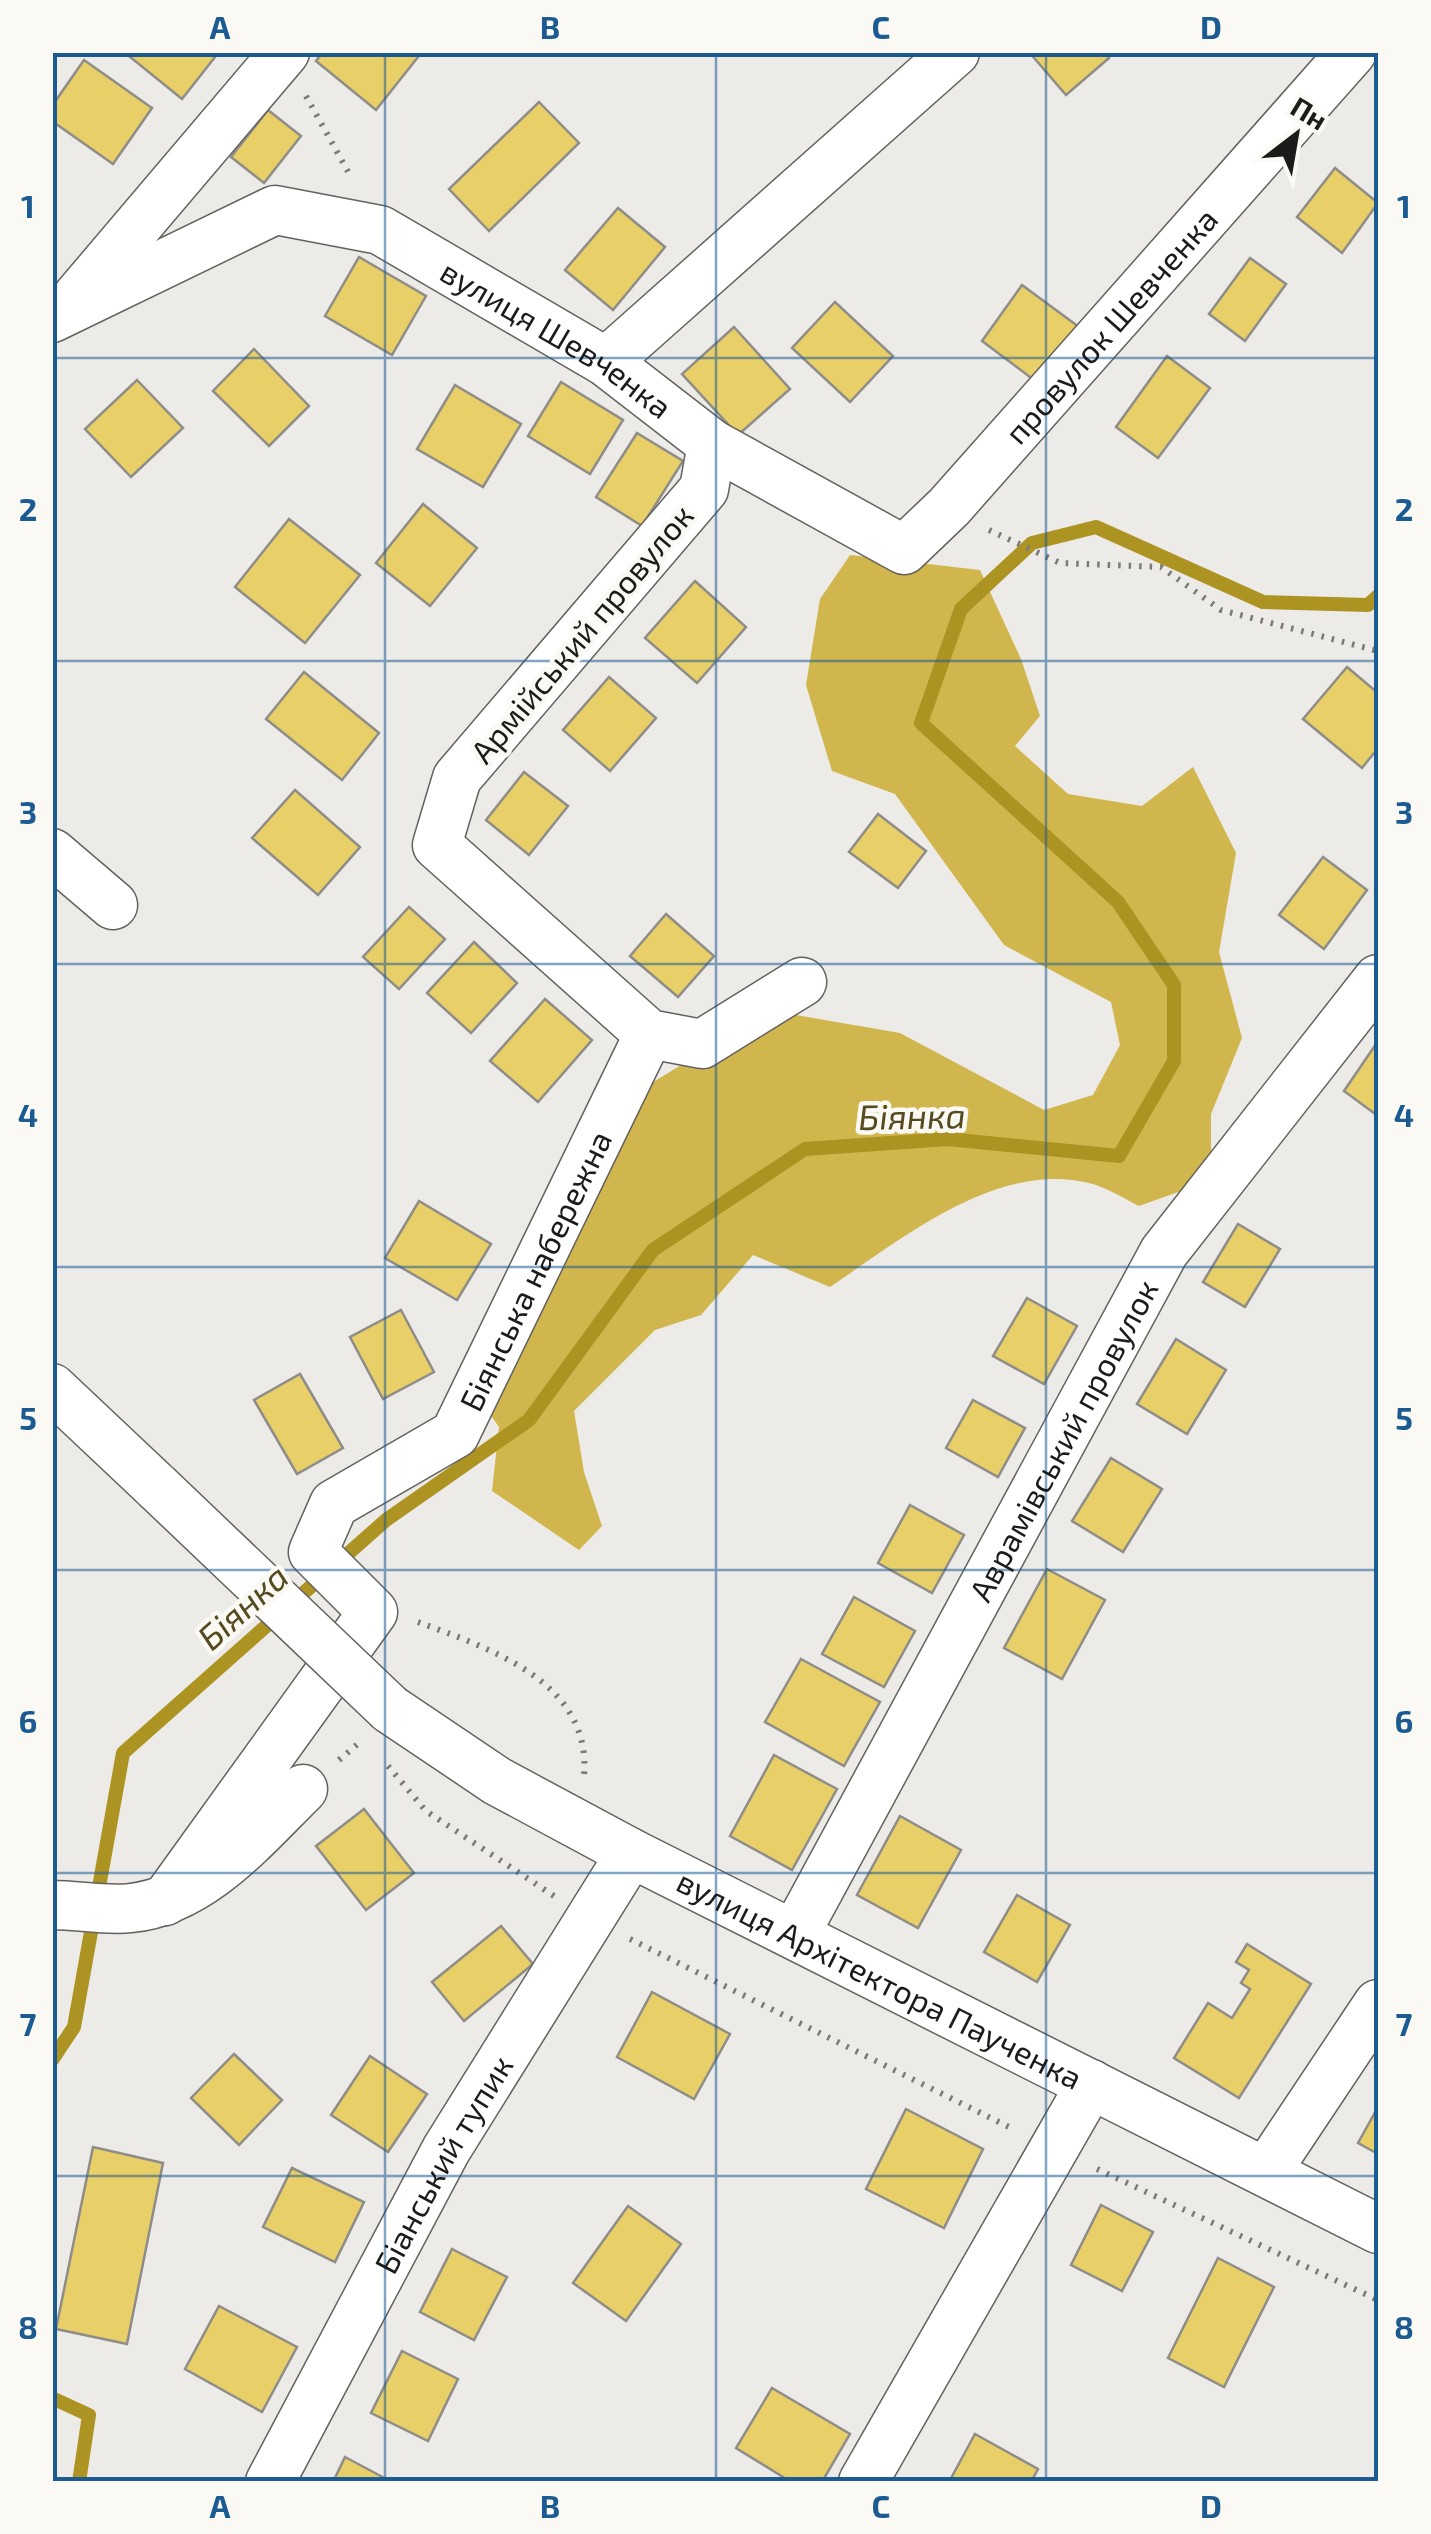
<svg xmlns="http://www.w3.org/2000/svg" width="1431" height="2534" viewBox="0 0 1431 2534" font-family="'Exo 2',sans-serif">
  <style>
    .forest { fill: #d0b64d }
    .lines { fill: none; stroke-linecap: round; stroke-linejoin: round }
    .stream { stroke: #ad9321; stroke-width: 14 }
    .building { fill: #e9cf67; stroke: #8e8d88; stroke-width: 2.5 }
    .minor-casing { stroke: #63625e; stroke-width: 51 }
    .path { stroke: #7b7a78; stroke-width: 6; stroke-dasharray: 2.5 8; stroke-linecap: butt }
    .minor { stroke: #fff; stroke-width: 48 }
    .minor-bridge-casing { stroke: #63625e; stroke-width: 51; stroke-linecap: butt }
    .minor-bridge { stroke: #fff; stroke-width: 48 }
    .grid { fill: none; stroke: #1b5b91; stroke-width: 2.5; stroke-opacity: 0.55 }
    .labels { text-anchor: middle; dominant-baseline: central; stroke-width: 9; stroke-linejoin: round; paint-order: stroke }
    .street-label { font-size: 32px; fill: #1b1b19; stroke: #faf9f4 }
    .water-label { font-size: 35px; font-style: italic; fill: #564b20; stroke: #faf9f4 }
    .neatline { fill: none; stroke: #1b5b91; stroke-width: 4 }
    .grid-label { font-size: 32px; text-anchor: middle; font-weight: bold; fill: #1b5b91 }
  </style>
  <rect width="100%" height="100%" fill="#edebe7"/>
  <path class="forest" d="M850,555L980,570L1021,659L1040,716L1015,746L1068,794L1142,806L1193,767L1236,853L1219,952L1242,1038L1211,1114V1158L1198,1185L1139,1206C1123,1198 1106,1187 1089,1183C997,1160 900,1240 830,1287L753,1255L701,1315L655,1330L574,1411L584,1472L602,1526L579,1550L492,1491L499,1427L482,1403L650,1084L691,1059L790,1014L900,1033L1044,1110L1093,1095L1120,1045L1111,1002L1004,945L895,794L832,771L806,685L820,599Z"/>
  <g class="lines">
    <g class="stream">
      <path d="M52,2060L74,2027L123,1753L386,1520L529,1420L653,1250L805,1149L948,1139L1119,1156L1174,1061V985L1118,902L921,723L961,609L1032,543L1096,527L1263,602L1368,605L1378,596"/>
      <path d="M52,2398L89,2415L79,2482"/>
    </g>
  </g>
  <g class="building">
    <path d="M124,52H219L182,99Z"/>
    <path d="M323,52H422L376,110L316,61Z"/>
    <path d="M1029,52H1104L1109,58L1066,95Z"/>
    <path d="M84,60L152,108L113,164L52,121V106Z"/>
    <path d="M539,102L579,143L489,231L449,189Z"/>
    <path d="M268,110L301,136L264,183L231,157Z"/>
    <path d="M1335,168L1378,203L1342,253L1297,217Z"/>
    <path d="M618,208L665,247L613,310L565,270Z"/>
    <path d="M359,257L426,296L392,355L325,316Z"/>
    <path d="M1250,258L1286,284L1245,341L1209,314Z"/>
    <path d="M1022,285L1079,327L1038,383L982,341Z"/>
    <path d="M835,302L893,356L850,402L792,348Z"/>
    <path d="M734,327L790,389L738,435L682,374Z"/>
    <path d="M254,349L309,406L269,446L213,391Z"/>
    <path d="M1167,356L1210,388L1158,458L1116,427Z"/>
    <path d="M137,380L183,428L131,477L85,429Z"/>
    <path d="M561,382L623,420L590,474L528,436Z"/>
    <path d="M455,385L521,424L483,487L417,449Z"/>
    <path d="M637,433L683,461L642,526L596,497Z"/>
    <path d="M423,504L477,548L430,606L376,563Z"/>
    <path d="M289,519L360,575L305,643L235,587Z"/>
    <path d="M695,581L746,627L697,683L645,638Z"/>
    <path d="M1347,667L1378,693V748L1362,768L1303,719Z"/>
    <path d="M304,672L379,733L342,780L266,719Z"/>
    <path d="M609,677L656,718L610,771L563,730Z"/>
    <path d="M524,772L568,806L529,855L486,820Z"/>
    <path d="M295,790L360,847L318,895L252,838Z"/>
    <path d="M878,814L926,851L898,888L849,852Z"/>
    <path d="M1323,857L1367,890L1324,949L1279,915Z"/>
    <path d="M409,907L445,939L399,989L363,957Z"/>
    <path d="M666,914L714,956L678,997L630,956Z"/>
    <path d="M474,942L517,983L471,1033L427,993Z"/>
    <path d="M545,999L592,1040L538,1102L490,1061Z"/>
    <path d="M1378,1041V1116L1344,1091Z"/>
    <path d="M419,1201L491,1244L457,1300L385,1258Z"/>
    <path d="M1238,1224L1280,1249L1245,1307L1203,1282Z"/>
    <path d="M1027,1298L1077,1326L1044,1384L993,1356Z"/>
    <path d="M401,1310L434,1372L383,1399L350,1337Z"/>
    <path d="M1176,1339L1226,1370L1187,1434L1137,1404Z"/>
    <path d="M300,1374L343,1448L297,1474L254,1400Z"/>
    <path d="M973,1400L1025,1428L998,1477L946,1448Z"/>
    <path d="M1111,1458L1162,1489L1123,1552L1072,1521Z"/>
    <path d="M910,1505L964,1535L932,1593L878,1563Z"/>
    <path d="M1047,1569L1105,1600L1062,1679L1004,1648Z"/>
    <path d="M854,1597L915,1631L884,1687L822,1654Z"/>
    <path d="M801,1659L880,1702L844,1766L765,1722Z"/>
    <path d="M774,1755L837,1789L792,1870L730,1836Z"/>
    <path d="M364,1809L414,1873L366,1910L316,1846Z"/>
    <path d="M900,1816L961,1850L918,1928L857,1895Z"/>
    <path d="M1017,1895L1070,1925L1037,1982L984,1952Z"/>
    <path d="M501,1926L533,1964L464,2021L432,1982Z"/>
    <path d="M1247,1944L1311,1984L1239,2098L1174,2058L1208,2003L1232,2018L1250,1989L1241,1983L1249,1970L1236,1962Z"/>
    <path d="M652,1992L730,2034L694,2099L617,2057Z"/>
    <path d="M234,2054L282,2100L239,2145L191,2098Z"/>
    <path d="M370,2056L427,2094L388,2152L331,2115Z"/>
    <path d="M1378,2107V2154L1358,2143Z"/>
    <path d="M906,2109L983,2149L944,2228L866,2189Z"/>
    <path d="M93,2147L163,2163L127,2344L56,2329Z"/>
    <path d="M292,2168L364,2202L335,2262L263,2227Z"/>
    <path d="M1101,2205L1153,2232L1122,2291L1071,2265Z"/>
    <path d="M628,2206L681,2244L626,2321L573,2283Z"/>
    <path d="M452,2249L507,2277L474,2340L420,2312Z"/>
    <path d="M1218,2258L1274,2287L1224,2387L1168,2358Z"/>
    <path d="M219,2306L297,2347L262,2412L185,2369Z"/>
    <path d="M402,2351L458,2379L428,2441L371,2413Z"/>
    <path d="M772,2388L850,2434L822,2482H791L736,2448Z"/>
    <path d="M975,2434L1038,2469L1031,2482H949Z"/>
    <path d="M345,2457L392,2482H333Z"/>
  </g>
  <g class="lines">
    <defs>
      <g id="minor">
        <path d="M77,297L285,52"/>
        <path id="s1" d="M52,318L275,210L380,230L606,362L712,444L904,550L949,507L1352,52"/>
        <path d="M606,362L955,52"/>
        <path d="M712,444L704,489L457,778L437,845L649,1034L702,1044L802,982"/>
        <path d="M52,853L113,905"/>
        <path d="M52,1388L157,1487"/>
        <path id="s2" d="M390,1709L497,1781L631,1853L1378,2229"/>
        <path id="s3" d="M165,1901L373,1612L313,1552L334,1504L455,1434L649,1034"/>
        <path d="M52,1905C78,1905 106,1911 131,1908C202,1901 255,1836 303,1789"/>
        <path id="s4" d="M795,1934L1164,1252L1378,979"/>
        <path d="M1266,2172L1378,2004"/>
        <path id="s5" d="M270,2482L446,2150L631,1853"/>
        <path d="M863,2482L1091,2084"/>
      </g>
    </defs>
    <use href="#minor" class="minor-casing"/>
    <g class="path">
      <path d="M306,96L351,177"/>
      <path d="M989,530L1060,563L1161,567L1221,610L1378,651"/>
      <path d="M418,1622C491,1649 592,1682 584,1776"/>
      <path d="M339,1760L360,1742"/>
      <path d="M388,1766L426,1811L554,1896"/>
      <path d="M630,1939L1013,2129"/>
      <path d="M1097,2169L1378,2300"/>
    </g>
    <use href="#minor" class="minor"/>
    <defs>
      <path id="minor-bridge" d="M157,1487L390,1709"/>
    </defs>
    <use href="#minor-bridge" class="minor-bridge-casing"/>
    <use href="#minor-bridge" class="minor-bridge"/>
  </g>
  <path class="grid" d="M385,52V2482M716,52V2482M1046,52V2482M52,358H1378M52,661H1378M52,964H1378M52,1267H1378M52,1570H1378M52,1873H1378M52,2176H1378"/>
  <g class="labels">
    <g class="street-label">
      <text stroke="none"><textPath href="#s1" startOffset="1275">провулок Шевченка</textPath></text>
      <text stroke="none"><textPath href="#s1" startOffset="562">вулиця Шевченка</textPath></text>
      <text transform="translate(581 633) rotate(-50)">Армійський провулок</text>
      <text stroke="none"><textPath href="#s3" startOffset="815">Біянська набережна</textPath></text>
      <text stroke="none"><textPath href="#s4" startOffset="562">Аврамівський провулок</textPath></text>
      <text stroke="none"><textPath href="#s2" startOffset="560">вулиця Архітектора Паученка</textPath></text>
      <text stroke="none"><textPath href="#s5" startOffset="362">Біанський тупик</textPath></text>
    </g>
    <g class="water-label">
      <text transform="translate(912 1115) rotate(-1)">Біянка</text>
      <text transform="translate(242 1606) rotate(-42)">Біянка</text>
    </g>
  </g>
  <rect width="1431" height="2534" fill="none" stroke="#faf9f4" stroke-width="110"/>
  <g transform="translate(1296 135) rotate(31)" stroke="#faf9f4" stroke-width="8" paint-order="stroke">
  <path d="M0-8L18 38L0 25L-18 38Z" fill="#1b1b19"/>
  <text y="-15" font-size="28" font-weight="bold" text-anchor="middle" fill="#1b1b19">Пн</text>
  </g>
  <rect x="55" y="55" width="1321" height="2424" class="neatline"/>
  <g class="grid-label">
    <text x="220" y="39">A</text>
    <text x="550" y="39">B</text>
    <text x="881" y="39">C</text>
    <text x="1211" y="39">D</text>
    <text x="28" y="218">1</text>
    <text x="1404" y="218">1</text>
    <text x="28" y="521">2</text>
    <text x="1404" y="521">2</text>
    <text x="28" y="824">3</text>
    <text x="1404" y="824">3</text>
    <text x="28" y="1127">4</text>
    <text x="1404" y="1127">4</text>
    <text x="28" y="1430">5</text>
    <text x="1404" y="1430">5</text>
    <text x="28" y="1733">6</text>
    <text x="1404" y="1733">6</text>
    <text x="28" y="2036">7</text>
    <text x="1404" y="2036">7</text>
    <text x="28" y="2339">8</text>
    <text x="1404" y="2339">8</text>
    <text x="220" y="2518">A</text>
    <text x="550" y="2518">B</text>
    <text x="881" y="2518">C</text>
    <text x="1211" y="2518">D</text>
  </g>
</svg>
